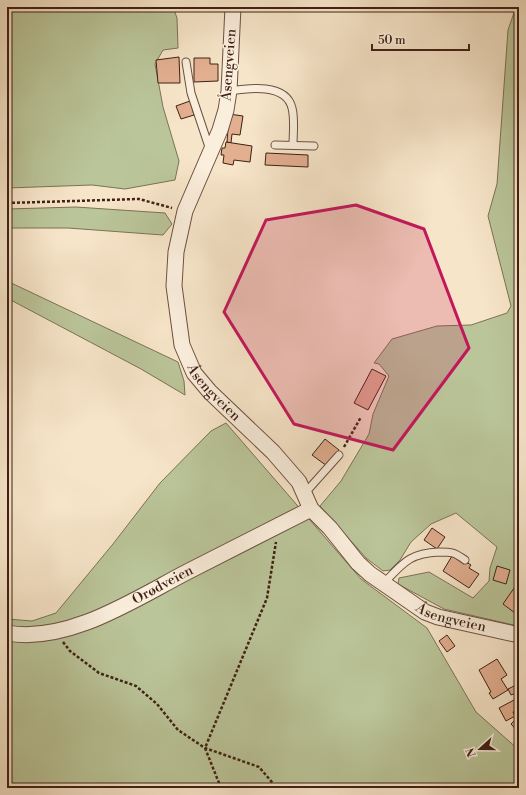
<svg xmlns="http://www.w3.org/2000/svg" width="526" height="795" viewBox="0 0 526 795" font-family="'Libre Bodoni',serif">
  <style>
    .green { fill: #bac599; stroke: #7c7256 }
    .building { fill: #e3af91; stroke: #3f2014 }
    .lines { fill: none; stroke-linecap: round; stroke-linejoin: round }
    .service-casing { stroke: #6d5141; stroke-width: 9 }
    .minor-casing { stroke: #6d5141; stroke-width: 17 }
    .path { stroke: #3f2014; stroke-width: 2.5; stroke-dasharray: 3 2; stroke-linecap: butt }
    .service { stroke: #faeedc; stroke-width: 7 }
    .minor { stroke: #faeedc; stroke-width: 15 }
    .marked { fill: #c2185b; fill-opacity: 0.2; stroke: #c2185b; stroke-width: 3; stroke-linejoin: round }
    .labels { text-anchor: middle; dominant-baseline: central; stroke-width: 3.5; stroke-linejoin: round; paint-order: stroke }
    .street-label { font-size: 14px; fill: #3f2014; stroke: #faeedc }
  </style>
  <rect width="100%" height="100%" fill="#f7e5c9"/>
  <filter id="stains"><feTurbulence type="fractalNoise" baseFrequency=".005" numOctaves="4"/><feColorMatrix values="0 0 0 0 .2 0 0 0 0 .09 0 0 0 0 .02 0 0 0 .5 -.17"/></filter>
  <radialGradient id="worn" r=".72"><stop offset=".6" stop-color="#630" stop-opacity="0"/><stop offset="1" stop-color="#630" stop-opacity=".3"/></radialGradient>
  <g class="green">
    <path d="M7,7H173L177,18L178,48L163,50L155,64L163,107L179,161L175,180L125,189L92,185L7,188Z"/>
    <path d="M516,7H519L518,626L444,609L398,584L399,578L429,572L473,598L489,581L490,568L497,547L456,513L431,524L411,542L400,560L390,570L383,571L366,558L320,506L341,481L369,434L373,414L389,376L379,364L374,363L392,339L437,326L471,325L507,313L511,306L488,216L497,184L508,30Z"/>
    <path d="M76,207L165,213L172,224L163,235L68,228H7V209Z"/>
    <path d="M7,281L178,362L184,381L185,395L141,369L7,298Z"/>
    <path d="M226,423L361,579L427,628L476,712L519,750V788H7V619L32,621L56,613L113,544L160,483L211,431Z"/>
  </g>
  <g class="building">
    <path d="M186,7H204L187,11Z"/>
    <path d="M179,57L180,83H158L156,60Z"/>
    <path d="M194,58H210V64H218V81L194,82Z"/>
    <path d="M190,101L194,115L181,119L176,106Z"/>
    <path d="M229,114L243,116L240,135L232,134L231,143L227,142Z"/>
    <path d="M226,142L252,146L250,162L234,160L233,165L223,163L224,155H221L222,148H225Z"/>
    <path d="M266,153L308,155V167L265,165Z"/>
    <path d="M372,369L386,376L368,410L354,403Z"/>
    <path d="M325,439L339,450L327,466L312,455Z"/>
    <path d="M432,528L445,537L437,549L424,540Z"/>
    <path d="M452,556L464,564L466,562L471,565L469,568L479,574L469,588L443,571Z"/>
    <path d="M497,566L510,570L506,584L493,580Z"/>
    <path d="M519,581V616L503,604Z"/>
    <path d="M447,635L455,646L447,652L439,641Z"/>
    <path d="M497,659L507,675L501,679L508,690L493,699L489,693L491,692L479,670Z"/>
    <path d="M516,685L519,692L511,695L508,689Z"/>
    <path d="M514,700L519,709L513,712L515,716L506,721L499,708Z"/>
    <path d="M519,716V733L511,724Z"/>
  </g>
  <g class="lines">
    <defs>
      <g id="service">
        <path d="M186,62L191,93L210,150"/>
        <path d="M229,91C249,88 286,83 292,108C295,120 293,133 293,145"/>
        <path d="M275,145L314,146"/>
        <path d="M305,493L339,455"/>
        <path d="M384,583C403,563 410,553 439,552C452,552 454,552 465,560"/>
      </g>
      <g id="minor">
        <path id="s1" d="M233,7L229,91L226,110L220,130L185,211L176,252L174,286L182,345L194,373L210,392L273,452L299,482L311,509L330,528L358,563L370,574L425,612L438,617L519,635"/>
        <path id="s2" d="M7,633C68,644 135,599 187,572C229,551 270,530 311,509"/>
      </g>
    </defs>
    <use href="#service" class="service-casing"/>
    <use href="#minor" class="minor-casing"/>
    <g class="path">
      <path d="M7,203L139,199L172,208"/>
      <path d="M344,447L361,417"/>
      <path d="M63,642L70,651L99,673L136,686L157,704L178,730L205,748L259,767L277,788"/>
      <path d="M221,788L205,748L267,598L276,542"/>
    </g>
    <use href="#service" class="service"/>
    <use href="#minor" class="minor"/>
  </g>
  <path class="marked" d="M356,205L424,229L469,348L393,450L294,424L224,312L266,220Z"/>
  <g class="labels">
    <g class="street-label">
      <text transform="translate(229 65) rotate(-86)">Åsengveien</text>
      <text stroke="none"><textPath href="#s1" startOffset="406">Åsengveien</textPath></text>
      <text stroke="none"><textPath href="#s2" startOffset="166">Orødveien</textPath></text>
      <text stroke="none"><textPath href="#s1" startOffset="741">Åsengveien</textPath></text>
    </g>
  </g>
  <rect width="526" height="795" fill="none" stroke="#f7e5c9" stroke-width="24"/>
  <rect x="8" y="8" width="510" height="779" fill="none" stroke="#3f2014" stroke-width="2"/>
  <rect x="12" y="12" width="502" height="771" fill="none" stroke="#3f2014"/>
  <g transform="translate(480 749) rotate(249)" stroke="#faeedc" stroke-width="3" paint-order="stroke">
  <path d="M0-3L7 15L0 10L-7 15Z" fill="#3f2014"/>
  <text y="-6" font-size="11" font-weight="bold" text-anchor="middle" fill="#3f2014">N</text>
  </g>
  <path d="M372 44v6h97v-6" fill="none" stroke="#3f2014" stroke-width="2"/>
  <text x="378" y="44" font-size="12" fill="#3f2014" stroke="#faeedc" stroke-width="3" paint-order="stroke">50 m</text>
  <rect width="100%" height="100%" filter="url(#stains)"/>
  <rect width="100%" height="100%" fill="url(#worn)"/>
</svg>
